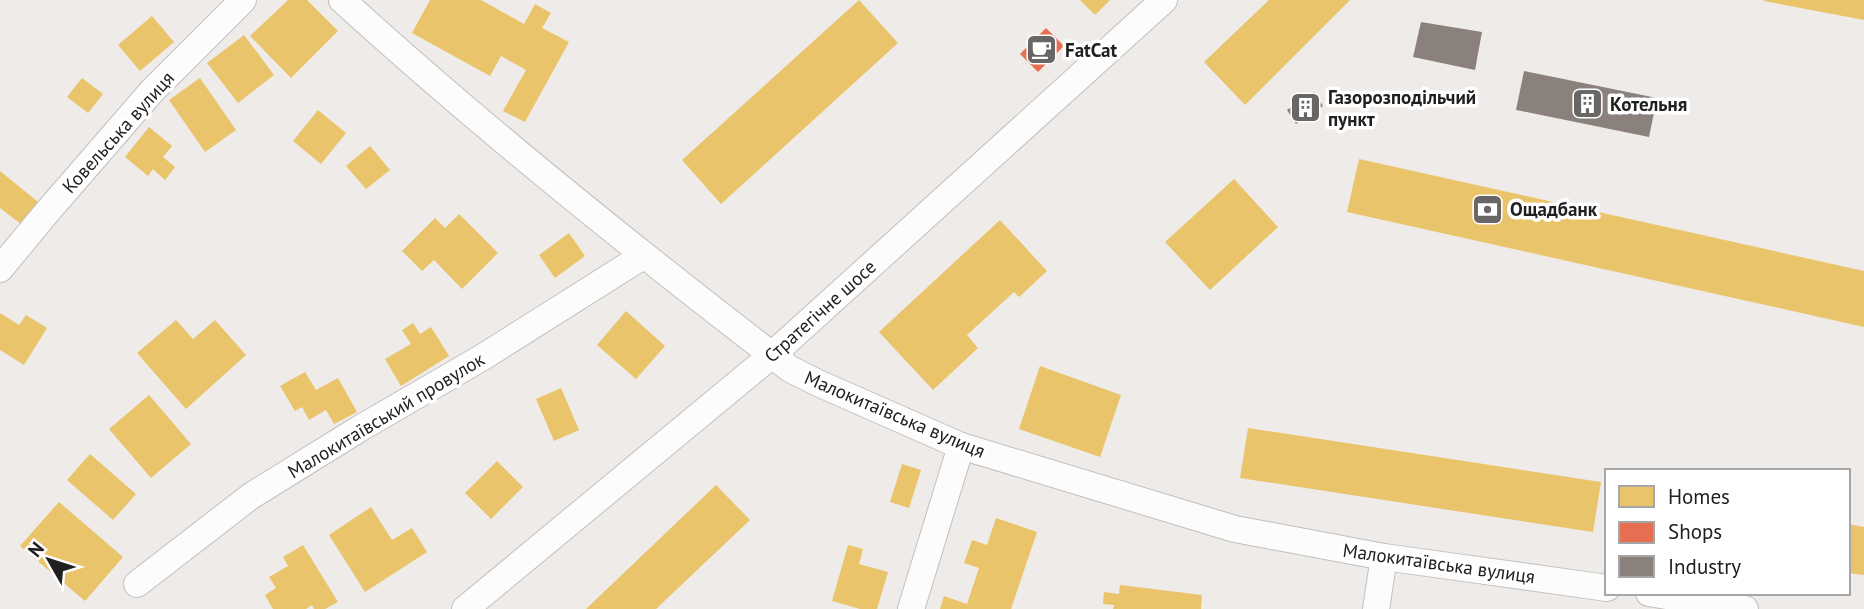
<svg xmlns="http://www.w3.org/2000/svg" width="1864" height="609" viewBox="0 0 1864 609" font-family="'PT Sans',sans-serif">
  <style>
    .homes { fill: #e9c46a }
    .shops { fill: #e76f51 }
    .industry { fill: #8a817c }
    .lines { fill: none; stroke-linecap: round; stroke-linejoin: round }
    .minor-casing { stroke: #c1c0bf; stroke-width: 28 }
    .minor { stroke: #fcfcfc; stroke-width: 26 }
    .labels { text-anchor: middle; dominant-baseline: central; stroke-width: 7; stroke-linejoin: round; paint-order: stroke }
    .poi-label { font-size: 19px; font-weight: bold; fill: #202020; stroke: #fff; text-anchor: start }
    .street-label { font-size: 19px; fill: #202020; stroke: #fff }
  </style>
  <rect width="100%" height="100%" fill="#eeebe9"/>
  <g class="homes">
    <path d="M288,0H307L338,31L291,78L250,36Z"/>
    <path d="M430,0H481L524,24L535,4L551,13L542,28L569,42L525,122L503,111L526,70L501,56L490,76L412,33Z"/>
    <path d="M859,0L898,43L721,204L682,160Z"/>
    <path d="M1080,0H1110L1095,15Z"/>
    <path d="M1269,0H1350L1245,105L1204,62Z"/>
    <path d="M1764,0H1864V20L1764,1Z"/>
    <path d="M152,16L174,42L140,71L118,45Z"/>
    <path d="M244,35L274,75L238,103L207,63Z"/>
    <path d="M82,78L103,94L88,113L67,97Z"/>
    <path d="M200,78L236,130L205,152L169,100Z"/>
    <path d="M318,110L346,133L321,164L293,141Z"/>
    <path d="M149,127L172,146L163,157L175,167L165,180L153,169L148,176L125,157Z"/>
    <path d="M370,146L390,170L366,189L346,166Z"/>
    <path d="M1359,159L1864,271V327L1347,212Z"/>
    <path d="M0,171L38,202L21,224L0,208Z"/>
    <path d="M1234,179L1278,227L1210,290L1165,242Z"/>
    <path d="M459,214L498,253L462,289L434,260L422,271L402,251L435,218L445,228Z"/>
    <path d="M1000,220L1047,271L1019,297L1014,292L967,335L978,348L933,390L879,332Z"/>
    <path d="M569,233L585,256L555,278L539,255Z"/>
    <path d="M626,311L665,346L636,379L597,345Z"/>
    <path d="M0,313L19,325L26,315L47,328L24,365L0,350Z"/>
    <path d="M176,320L193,339L215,320L246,355L186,409L137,353Z"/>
    <path d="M413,323L420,334L431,327L449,356L401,386L385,359L411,344L402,330Z"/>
    <path d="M1040,366L1121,395L1100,457L1019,429Z"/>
    <path d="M305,372L316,390L338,378L357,412L334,424L326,410L309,420L302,407L295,411L280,386Z"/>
    <path d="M561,388L579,430L554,441L536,399Z"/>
    <path d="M149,395L191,444L151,478L109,429Z"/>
    <path d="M1248,428L1601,482L1593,532L1240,478Z"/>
    <path d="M90,454L136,494L113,520L67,480Z"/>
    <path d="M497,461L523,487L491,519L465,493Z"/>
    <path d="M902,464L921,470L909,508L890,502Z"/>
    <path d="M716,485L750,520L656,609H586Z"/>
    <path d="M59,502L123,557L85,601L20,546Z"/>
    <path d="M371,507L392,540L412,528L427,552L365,592L329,535Z"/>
    <path d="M996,518L1037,532L1011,609H940L944,596L967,604L979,568L964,563L972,540L987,545Z"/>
    <path d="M1848,524L1864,527V575L1848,573Z"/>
    <path d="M303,545L338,602L325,609H314L312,605L306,609H273L265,595L276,588L269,577L288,566L283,557Z"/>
    <path d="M848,545L863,549L859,564L888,572L877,609H860L832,601Z"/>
    <path d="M1120,585L1202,595L1201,609H1113L1114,605L1103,604L1104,592L1119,594Z"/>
  </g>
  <path class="shops" d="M1046,28L1064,46L1038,72L1020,54Z"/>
  <g class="industry">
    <path d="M1421,22L1482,32L1475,70L1413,57Z"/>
    <path d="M1524,71L1657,98L1649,137L1516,110Z"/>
    <path d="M1314,92L1323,106L1296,124L1287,110Z"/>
  </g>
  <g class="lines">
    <defs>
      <g id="minor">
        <path d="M342,0C479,125 625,242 772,355L790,369L818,383L961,446L1235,529L1384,557L1607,588"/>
        <path d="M0,269L48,211L152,91L243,0"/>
        <path d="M137,584L251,496L359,429L483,357L643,256"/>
        <path d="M1649,593L1745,609"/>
        <path d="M465,609L772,355L1164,0"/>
        <path d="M911,609L961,446"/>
        <path d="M1376,609L1384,557"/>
      </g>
    </defs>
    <use href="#minor" class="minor-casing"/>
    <use href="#minor" class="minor"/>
  </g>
  <defs>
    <symbol id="cafe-square" viewBox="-11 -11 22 22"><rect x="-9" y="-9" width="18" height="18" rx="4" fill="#686766" stroke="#fff"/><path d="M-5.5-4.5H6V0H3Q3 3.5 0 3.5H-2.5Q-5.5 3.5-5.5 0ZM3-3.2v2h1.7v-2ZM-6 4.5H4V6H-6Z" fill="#fff"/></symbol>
    <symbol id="building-square" viewBox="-11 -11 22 22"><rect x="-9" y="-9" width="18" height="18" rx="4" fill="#686766" stroke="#fff"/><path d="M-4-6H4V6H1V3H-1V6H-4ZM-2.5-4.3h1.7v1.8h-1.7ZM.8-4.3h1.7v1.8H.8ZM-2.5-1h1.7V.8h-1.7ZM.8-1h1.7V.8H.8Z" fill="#fff"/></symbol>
    <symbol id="bank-square" viewBox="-11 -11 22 22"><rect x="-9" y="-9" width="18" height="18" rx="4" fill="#686766" stroke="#fff"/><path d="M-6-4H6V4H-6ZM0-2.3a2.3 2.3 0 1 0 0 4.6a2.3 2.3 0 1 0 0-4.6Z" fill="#fff"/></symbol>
  </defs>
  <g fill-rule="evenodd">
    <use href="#cafe-square" x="1024" y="32" width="35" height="35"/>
    <use href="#building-square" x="1570" y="86" width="35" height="35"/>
    <use href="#building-square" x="1288" y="90" width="35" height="35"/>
    <use href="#bank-square" x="1470" y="192" width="35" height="35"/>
  </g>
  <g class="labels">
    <g class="poi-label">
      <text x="1065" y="50">FatCat</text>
      <text x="1328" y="97">Газорозподільчий<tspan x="1328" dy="22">пункт</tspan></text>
      <text x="1610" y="104">Котельня</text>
      <text x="1510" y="209">Ощадбанк</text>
    </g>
    <g class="street-label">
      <text transform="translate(118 132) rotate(-48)">Ковельська вулиця</text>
      <text transform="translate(820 311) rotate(-42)">Стратегічне шосе</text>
      <text transform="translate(895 414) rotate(23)">Малокитаївська вулиця</text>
      <text transform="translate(386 415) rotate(-31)">Малокитаївський провулок</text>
      <text transform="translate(1439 563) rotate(8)">Малокитаївська вулиця</text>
    </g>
  </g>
  <rect x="1605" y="469" width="245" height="126" fill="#ffffff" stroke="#a6a6a6" stroke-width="2"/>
  <rect x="1619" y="486" width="35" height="21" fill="#e9c46a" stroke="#a6a6a6" stroke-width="2"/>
  <text x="1668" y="504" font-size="21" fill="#202020">Homes</text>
  <rect x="1619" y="522" width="35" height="21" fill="#e76f51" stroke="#a6a6a6" stroke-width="2"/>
  <text x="1668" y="539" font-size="21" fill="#202020">Shops</text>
  <rect x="1619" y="556" width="35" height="21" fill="#8a817c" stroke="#a6a6a6" stroke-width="2"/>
  <text x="1668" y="574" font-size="21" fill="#202020">Industry</text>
  <g transform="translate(49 560) rotate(309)" stroke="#ffffff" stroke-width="5" paint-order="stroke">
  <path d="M0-5L12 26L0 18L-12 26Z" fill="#202020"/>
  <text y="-10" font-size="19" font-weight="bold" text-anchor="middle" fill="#202020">N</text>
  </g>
</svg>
